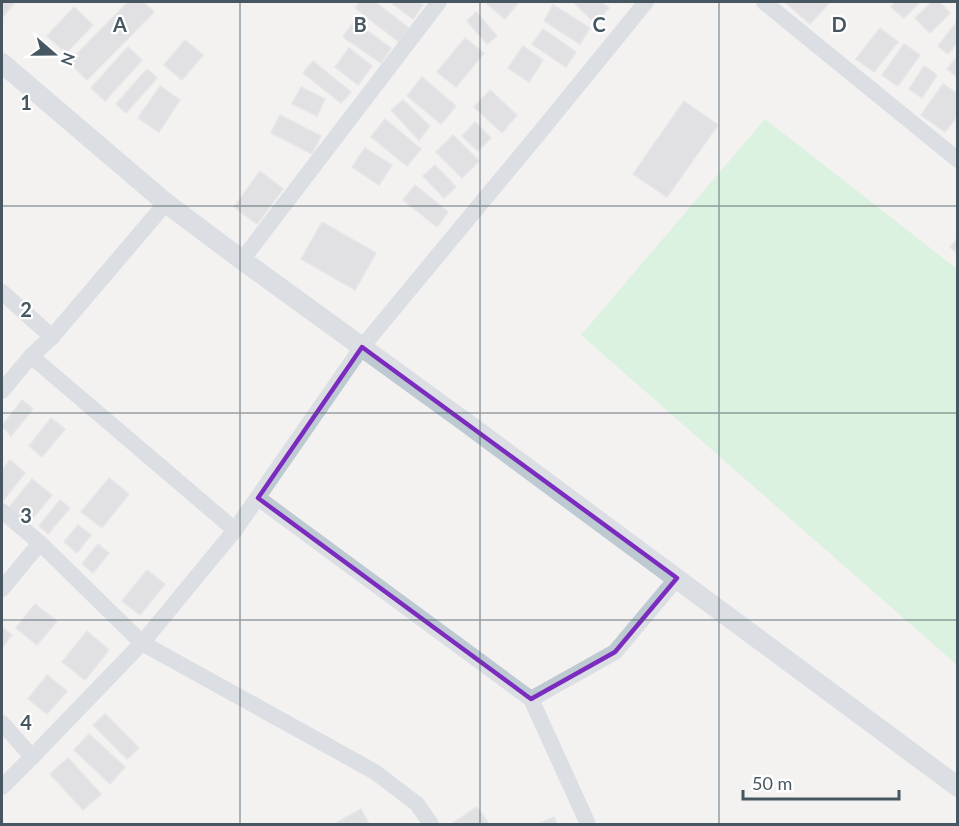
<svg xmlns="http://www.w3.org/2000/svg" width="959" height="826" viewBox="0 0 959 826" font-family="Lato,sans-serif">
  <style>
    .green { fill: #bcf4cc }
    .building { fill: #cbcfd4; stroke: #d4d8dd; stroke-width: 1.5 }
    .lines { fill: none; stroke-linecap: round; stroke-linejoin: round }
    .minor { stroke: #bdcad2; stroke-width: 16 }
    .tertiary { stroke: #bdcad2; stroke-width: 20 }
    .marked { fill: none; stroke: #7b2cbf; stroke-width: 4.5; stroke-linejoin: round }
    .grid { fill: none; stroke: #475761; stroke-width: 1.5; stroke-opacity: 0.55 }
    .grid-label { font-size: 20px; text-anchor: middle; font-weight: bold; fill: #475761; stroke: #fff; stroke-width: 4.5; stroke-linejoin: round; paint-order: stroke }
  </style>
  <rect width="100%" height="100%" fill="#f4f1f1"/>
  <path class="green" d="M765,119L957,269V665L581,335Z"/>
  <g class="building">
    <path d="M2,2H15L2,18Z"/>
    <path d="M128,2H143L154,12L87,80L69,62Z"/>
    <path d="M360,2H375L409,28L399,42L355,8Z"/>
    <path d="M390,2H418L423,5L413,19Z"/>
    <path d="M489,2H519L505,19L487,4Z"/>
    <path d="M573,2H602L609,8L595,23Z"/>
    <path d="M785,2H830L810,24Z"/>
    <path d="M896,2H920L904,18L891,7Z"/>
    <path d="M932,2H939L950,13L930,33L915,18Z"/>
    <path d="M553,5L590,28L580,44L544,21Z"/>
    <path d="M74,7L93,25L66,53L47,36Z"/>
    <path d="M476,12L497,36L487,44L467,21Z"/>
    <path d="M958,20V42L948,54L938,46Z"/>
    <path d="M354,21L391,48L381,63L343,37Z"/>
    <path d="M880,28L898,42L874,72L856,59Z"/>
    <path d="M543,29L576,52L566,67L532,44Z"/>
    <path d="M465,38L484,53L456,87L437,72Z"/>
    <path d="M185,40L203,55L182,80L164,65Z"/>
    <path d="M904,44L920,55L898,86L882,75Z"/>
    <path d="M523,46L543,60L529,82L508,68Z"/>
    <path d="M128,47L142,60L105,101L91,88Z"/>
    <path d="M349,48L372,66L358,85L335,67Z"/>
    <path d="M958,56V78L947,69Z"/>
    <path d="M313,61L351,92L341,103L303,73Z"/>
    <path d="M924,66L937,75L922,98L909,89Z"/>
    <path d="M147,69L157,78L126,113L116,104Z"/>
    <path d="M422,77L456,106L441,124L407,96Z"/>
    <path d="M943,84L958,94V115L945,132L921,115Z"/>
    <path d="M160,86L180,100L159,132L138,118Z"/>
    <path d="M301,87L325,99L317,116L292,104Z"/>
    <path d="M490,90L517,115L502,133L474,107Z"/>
    <path d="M403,100L430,126L419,140L391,110Z"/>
    <path d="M684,101L718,125L667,197L633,174Z"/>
    <path d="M280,115L321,136L312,154L271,133Z"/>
    <path d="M385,119L421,149L407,166L371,137Z"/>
    <path d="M475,122L491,138L478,151L462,136Z"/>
    <path d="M453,135L479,161L462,178L436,152Z"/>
    <path d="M365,148L392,165L379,185L352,167Z"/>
    <path d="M435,165L456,187L444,198L423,176Z"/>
    <path d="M260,171L283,189L257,224L234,207Z"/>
    <path d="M415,185L448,212L437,227L403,200Z"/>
    <path d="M322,222L376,253L355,290L301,259Z"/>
    <path d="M958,238V254L950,247Z"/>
    <path d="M22,400L33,409L11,436L2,426Z"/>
    <path d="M51,418L65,429L42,457L29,446Z"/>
    <path d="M10,460L25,473L2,502V470Z"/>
    <path d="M109,478L129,494L102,528L81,512Z"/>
    <path d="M32,479L52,495L26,527L6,511Z"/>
    <path d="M60,500L70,508L48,534L39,526Z"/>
    <path d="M78,525L91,535L77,553L64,542Z"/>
    <path d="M98,544L109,553L93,573L82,564Z"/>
    <path d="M147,570L165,584L140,615L122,601Z"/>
    <path d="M35,604L57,621L37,645L16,628Z"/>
    <path d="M2,627L12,635L2,648Z"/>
    <path d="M87,631L109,650L85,680L62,662Z"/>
    <path d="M47,675L67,691L47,714L28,699Z"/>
    <path d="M105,714L139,748L127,759L93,725Z"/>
    <path d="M89,734L125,767L110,784L74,750Z"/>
    <path d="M68,758L101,794L83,810L50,774Z"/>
    <path d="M477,807L489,824H451Z"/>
    <path d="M361,809L369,824H334Z"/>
    <path d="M554,817L557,824H538Z"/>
  </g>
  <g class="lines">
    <g class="minor">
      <path d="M764,2L958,160"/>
      <path d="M242,260L439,2"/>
      <path d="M2,292L52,337L166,203"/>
      <path d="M31,356L235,530"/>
      <path d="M2,391L31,356L52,337"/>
      <path d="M258,498L531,699L588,824"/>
      <path d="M2,511L40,543L142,643L375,772L417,804L431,824"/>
      <path d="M2,589L40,543"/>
      <path d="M531,699L615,652L677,578"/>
      <path d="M2,723L32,757"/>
      <path d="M2,787L32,757L142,643L235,530L362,347L545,126L646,2"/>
    </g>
    <path class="tertiary" d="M2,63L166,203L242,260L468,424L958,787"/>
  </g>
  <path d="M0 0H959V826H0ZM362,347L677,578L615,652L531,699L258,498Z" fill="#f4f1f1" fill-opacity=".55" fill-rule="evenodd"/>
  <path class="marked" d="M362,347L677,578L615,652L531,699L258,498Z"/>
  <path class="grid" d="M240,2V824M480,2V824M719,2V824M2,206H958M2,413H958M2,620H958"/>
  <g class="grid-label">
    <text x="120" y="32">A</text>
    <text x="360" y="32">B</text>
    <text x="599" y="32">C</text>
    <text x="839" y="32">D</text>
    <text x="26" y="110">1</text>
    <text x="26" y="317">2</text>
    <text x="26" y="523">3</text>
    <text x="26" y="730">4</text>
  </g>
  <rect width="959" height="826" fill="none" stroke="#475761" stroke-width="6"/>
  <g transform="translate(54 54) rotate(110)" stroke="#ffffff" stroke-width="4.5" paint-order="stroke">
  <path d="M0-4.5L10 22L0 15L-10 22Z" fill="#475761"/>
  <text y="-9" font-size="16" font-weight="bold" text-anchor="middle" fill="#475761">N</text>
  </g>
  <path d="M743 790v9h156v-9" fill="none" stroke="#475761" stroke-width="3"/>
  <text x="752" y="790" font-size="18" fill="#475761" stroke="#ffffff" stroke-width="4.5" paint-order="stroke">50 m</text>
</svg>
